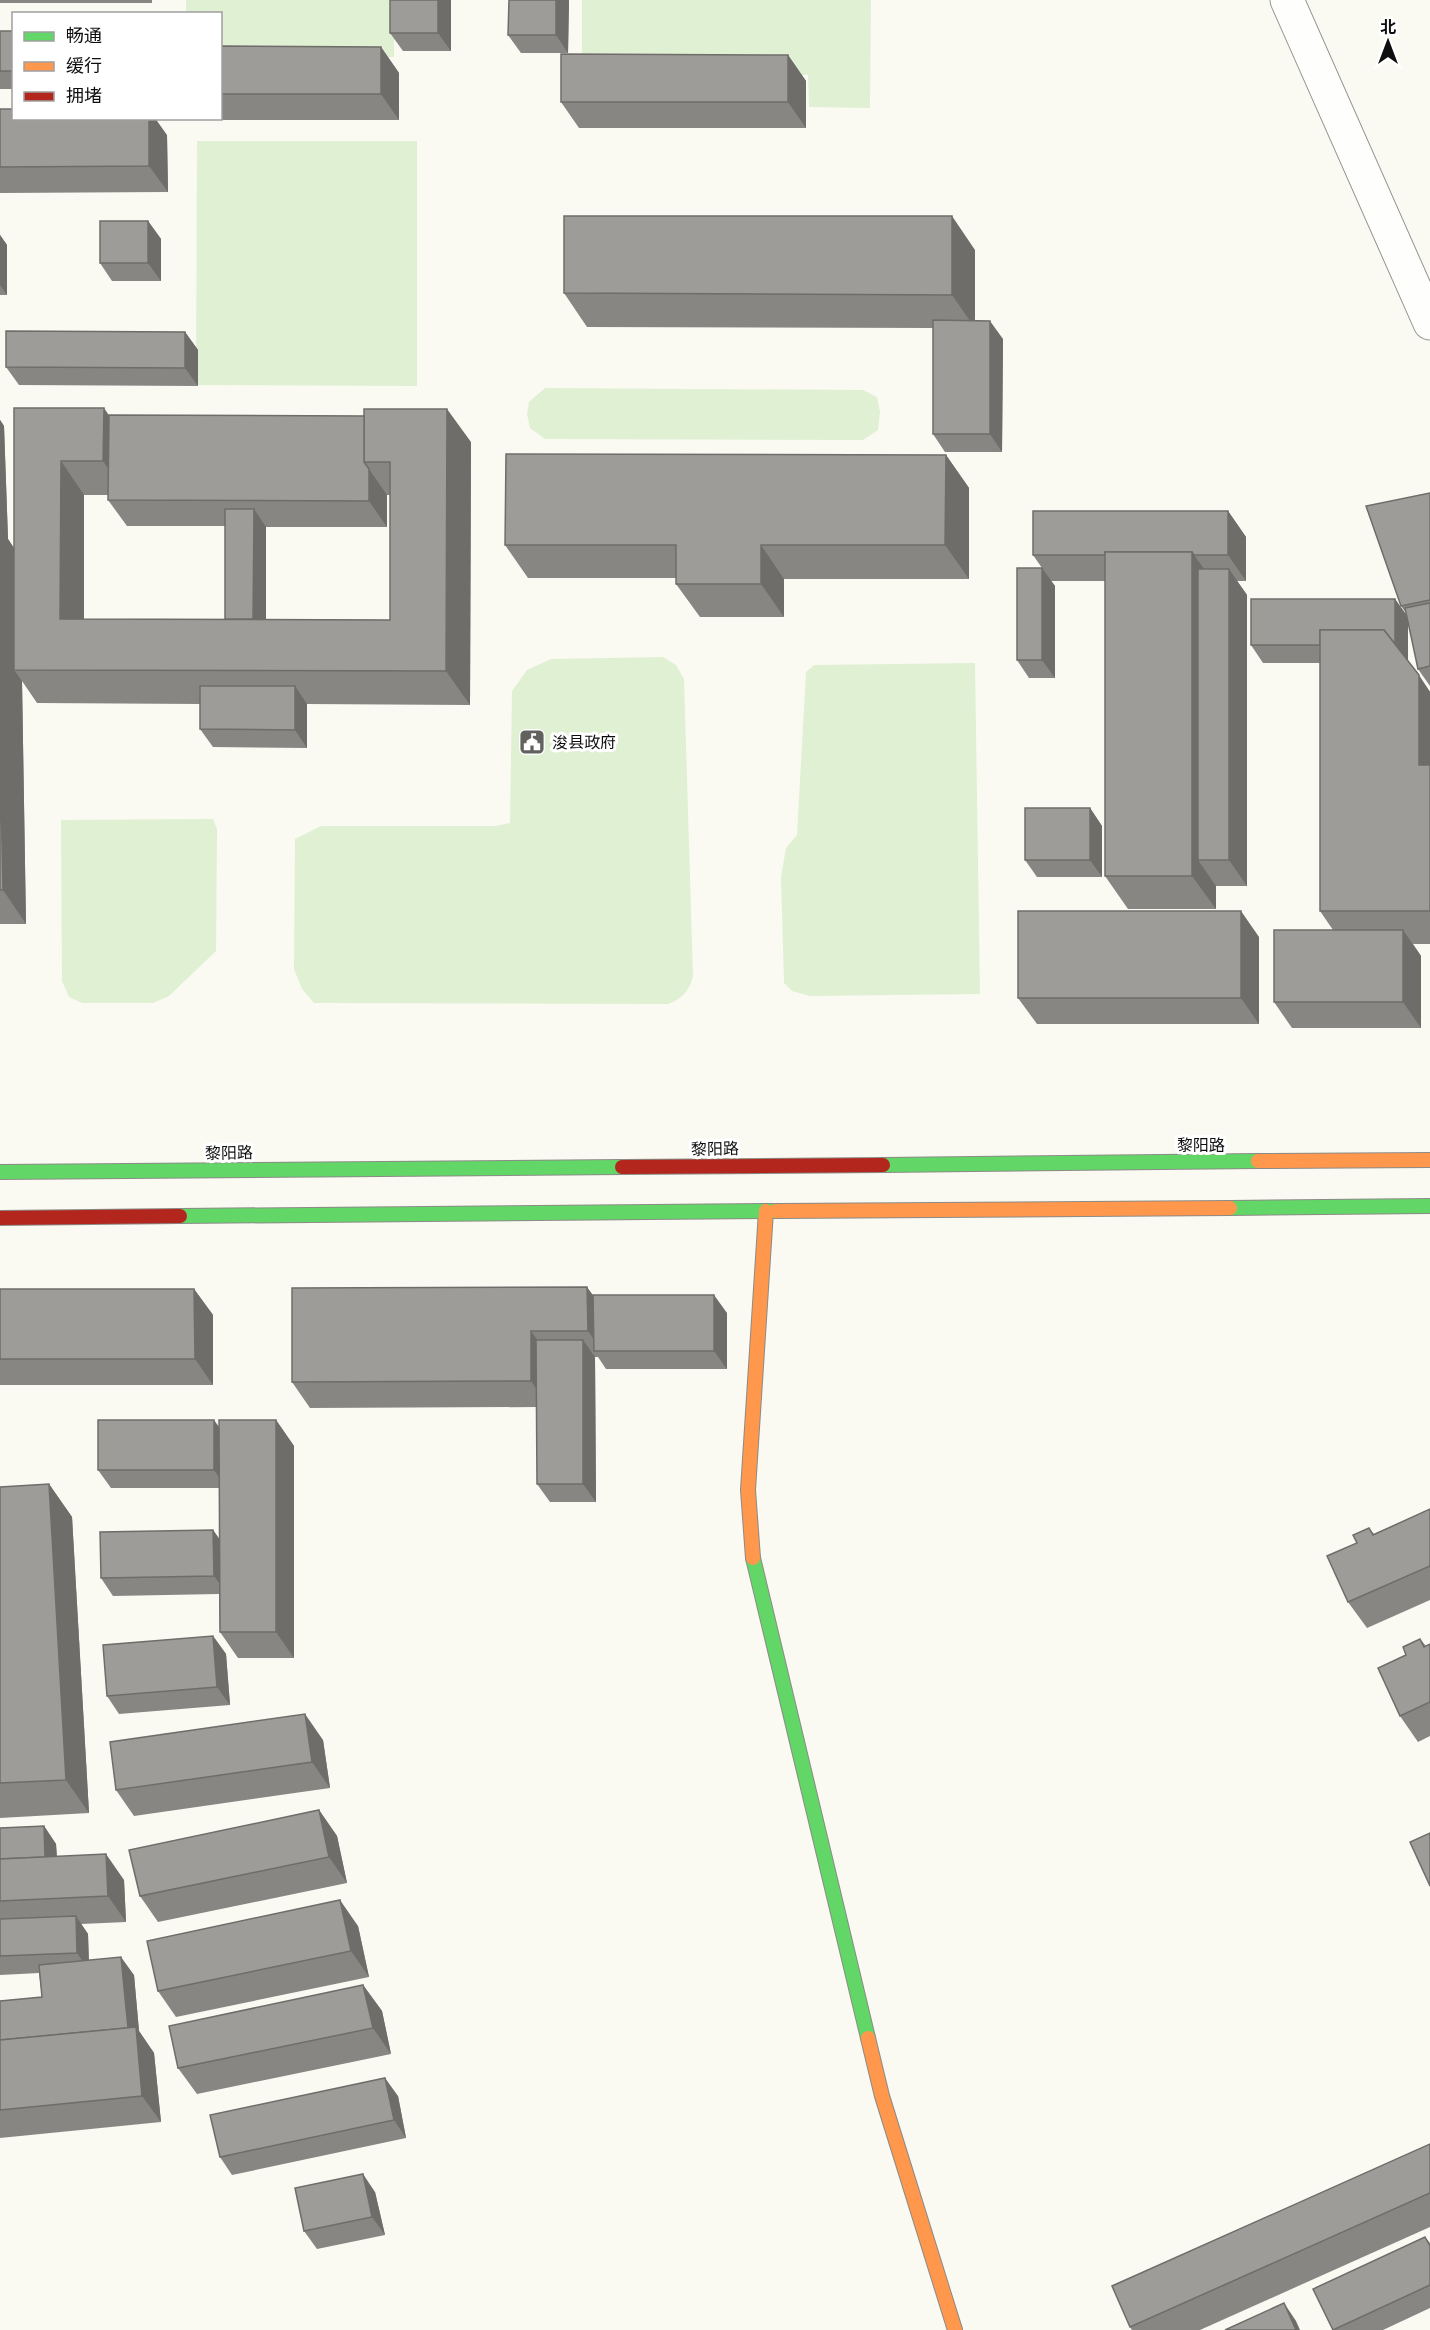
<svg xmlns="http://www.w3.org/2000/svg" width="1430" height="2330" viewBox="0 0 1430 2330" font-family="'Crimson Pro','Noto Sans SC',serif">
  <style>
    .green { fill: #e0f0d3 }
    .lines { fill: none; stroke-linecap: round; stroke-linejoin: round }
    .street-casing { stroke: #949491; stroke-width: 35 }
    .fast-casing { stroke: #8b8b87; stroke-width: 16 }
    .slow-casing { stroke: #8b8b87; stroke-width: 16 }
    .jam-casing { stroke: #8b8b87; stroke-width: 16 }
    .street { stroke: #fefefd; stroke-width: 33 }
    .fast { stroke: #63d668; stroke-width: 14 }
    .slow { stroke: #ff974d; stroke-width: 14 }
    .jam { stroke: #b3261e; stroke-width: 14 }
    .wall { fill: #888683; fill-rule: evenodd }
    .shaded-wall { fill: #6f6d6a }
    .building { fill: #9e9c98; stroke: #6f6d6a; stroke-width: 1.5 }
    .labels { text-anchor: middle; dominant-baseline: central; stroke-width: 6; stroke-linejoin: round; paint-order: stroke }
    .poi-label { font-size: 16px; fill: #0e0e0e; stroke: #fff; text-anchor: start }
    .street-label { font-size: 16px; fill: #0e0e0e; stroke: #fff }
  </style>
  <rect width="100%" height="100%" fill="#fafaf2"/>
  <g class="green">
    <path d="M186,0H394V57H221L220,14H186Z"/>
    <path d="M582,0H871L870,108L809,107L808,75L582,74Z"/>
    <path d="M197,141H417V386L196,385Z"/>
    <path d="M545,388L863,390L877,397L880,412L878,430L863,440L545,439L530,428L527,414L529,402Z"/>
    <path d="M663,657L676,665L684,679L693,976C690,990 682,999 668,1004L314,1003L302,989L294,969L295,839L321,826H495L510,823L512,691L527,670L551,659Z"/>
    <path d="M975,663L980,994L810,996L792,991L784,983L781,877L786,848L797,835L806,672L814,665Z"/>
    <path d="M213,819L217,829L216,951L169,996L153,1003H82L69,997L62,981L61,820Z"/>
  </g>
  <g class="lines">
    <defs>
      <path id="street" d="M1287,0L1430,323"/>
      <g id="fast">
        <path d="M883,1165L1258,1161"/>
        <path d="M0,1172L622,1167"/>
        <path d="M1230,1208L1430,1206"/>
        <path d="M180,1216L776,1211"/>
        <path d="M753,1558L868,2038"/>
      </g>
      <g id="slow">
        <path d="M1258,1161L1430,1160"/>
        <path d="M776,1211L1230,1208"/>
        <path d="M753,1558L748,1490L766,1211"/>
        <path d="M868,2038L882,2096L955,2330"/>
      </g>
      <g id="jam">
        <path d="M622,1167L883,1165"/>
        <path d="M0,1218L180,1216"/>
      </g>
    </defs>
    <use href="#street" class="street-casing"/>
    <use href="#fast" class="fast-casing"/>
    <use href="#slow" class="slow-casing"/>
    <use href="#jam" class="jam-casing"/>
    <use href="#street" class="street"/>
    <use href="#fast" class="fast"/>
    <use href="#slow" class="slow"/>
    <use href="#jam" class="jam"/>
  </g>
  <g class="wall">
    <rect x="0" y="0" width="152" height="3"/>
    <path d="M390,0H451V51H403L390,33Z"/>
    <path d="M509,0H569L568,53H521L508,35Z"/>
    <rect x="0" y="31" width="14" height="58"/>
    <path d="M220,46L381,47L399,73V120H188L187,118H220Z"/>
    <path d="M788,55L806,81V128H579L561,102Z"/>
    <path d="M0,109L167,135L168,192L0,193Z"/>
    <path d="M148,221L161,239V281H112L100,263Z"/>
    <path d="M0,235L7,245V295H0Z"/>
    <path d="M975,250V321L1003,339L1002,452H945L933,434V328L587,327L564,293Z"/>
    <path d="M185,332L198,350V386L19,385L6,367Z"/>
    <path d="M14,408L471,442L470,705L307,704V748L213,747L200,729V704L37,703L22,681L26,924H0V420L4,426L8,539L14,548ZM84,495H108V500L127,526H225V619H84ZM387,495H390V620L266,619V527H387Z"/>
    <path d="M946,455L969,488V579H784V617H700L676,584V578H528L505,545Z"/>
    <path d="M1430,493V686L1418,669L1408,621V661L1430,692V944H1413L1421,956V1028H1292L1274,1002L1333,930L1320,911V663H1263L1251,645L1395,599L1406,615V613L1401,606Z"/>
    <path d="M1228,511L1246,537V581H1237L1247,595V886H1216V909H1128L1105,876V581H1051L1055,586V678H1029L1017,660L1042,568L1033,555Z"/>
    <path d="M1090,808L1102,826V877H1037L1025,860Z"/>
    <path d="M1259,937V1024H1037L1018,998Z"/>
    <path d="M0,1289H194L213,1315V1385H0Z"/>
    <path d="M593,1295L727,1313V1369H606L598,1357H595L596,1502H550L537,1484V1407L310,1408L292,1382Z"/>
    <path d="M276,1420L294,1446V1658H238L220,1632L219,1594L113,1596L101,1578L213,1530L219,1539V1488H111L98,1470L219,1427Z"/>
    <path d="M49,1484L72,1517L89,1813L0,1818V1487Z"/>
    <path d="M1430,1509V1600L1367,1628L1348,1602L1357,1543L1369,1528L1374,1534Z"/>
    <path d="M213,1636L226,1654L230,1705L119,1714L107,1696Z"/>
    <path d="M1420,1639L1426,1646L1430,1644V1736L1418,1742L1400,1716L1406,1655Z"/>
    <path d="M323,1740L330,1788L134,1816L116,1790Z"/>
    <path d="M319,1810L337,1836L347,1883L158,1922L140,1896Z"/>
    <path d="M44,1826L56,1844L57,1856L124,1880L126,1922L81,1924L88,1934L89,1960L134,1975L139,2031L154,2053L161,2122L0,2138V2001L42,1997L39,1973L0,1975V1828Z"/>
    <path d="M358,1926L369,1977L176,2017L158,1991Z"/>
    <path d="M363,1985L382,2011L391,2054L197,2094L178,2068Z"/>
    <path d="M398,2096L406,2138L232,2175L220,2157Z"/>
    <path d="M1430,2144V2227L1200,2330H1132L1130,2327Z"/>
    <path d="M375,2192L385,2235L317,2249L304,2231Z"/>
    <path d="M1425,2237L1430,2243V2308L1383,2330H1333Z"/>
  </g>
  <g class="shaded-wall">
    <path d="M438,0H451V51L438,33Z"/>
    <path d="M556,0H569L568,53L556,35Z"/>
    <path d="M381,47L399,73V120L381,94Z"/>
    <path d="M788,55L806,81V128L788,102Z"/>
    <path d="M149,118H155L167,135L168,192L149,166Z"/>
    <path d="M952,216L975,250V328L952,295Z"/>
    <path d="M148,221L161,239V281L148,263Z"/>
    <path d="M0,235L7,245V295L0,285Z"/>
    <path d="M990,321L1003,339L1002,452L990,434Z"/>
    <path d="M185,332L198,350V386L185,368Z"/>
    <path d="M104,408L127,442L126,495L103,461Z"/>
    <path d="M447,409L471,442L470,705L446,671Z"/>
    <path d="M0,420L4,426L8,539L19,556L14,670L22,681L26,924L3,890L0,747Z"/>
    <path d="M946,455L969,488V579L945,545Z"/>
    <path d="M61,461L84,495V652L60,619Z"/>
    <path d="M369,469L387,495V527L369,501Z"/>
    <path d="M254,509L266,527V652L253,634Z"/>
    <path d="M1228,511L1246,537V581L1228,555Z"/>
    <path d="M761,545L784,579V617L761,584Z"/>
    <path d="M1192,552L1216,586L1198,860L1216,886V909L1192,876Z"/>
    <path d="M1042,568L1055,586V678L1042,660Z"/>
    <path d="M1229,569L1247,595V886L1229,860Z"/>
    <path d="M1395,599L1408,617V663L1395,645Z"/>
    <path d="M1419,675L1430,692V781L1419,765Z"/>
    <path d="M295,686L307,704V748L295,730Z"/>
    <path d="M1090,808L1102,826V877L1090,860Z"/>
    <path d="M1241,911L1259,937V1024L1241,998Z"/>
    <path d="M1403,930L1421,956V1028L1403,1002Z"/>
    <path d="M587,1287L606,1313L602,1351L588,1331Z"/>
    <path d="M194,1289L213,1315V1385L195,1359Z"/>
    <path d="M714,1295L727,1313V1369L714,1351Z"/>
    <path d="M531,1331L549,1357V1407L531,1381Z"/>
    <path d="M583,1340L595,1357L596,1502L583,1484Z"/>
    <path d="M214,1420L227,1438V1488L214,1470Z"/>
    <path d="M276,1420L294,1446V1658L276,1632Z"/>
    <path d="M49,1484L72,1517L89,1813L66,1780Z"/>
    <path d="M213,1530L226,1548L227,1594L214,1576Z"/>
    <path d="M213,1636L226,1654L230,1705L217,1687Z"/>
    <path d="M305,1714L323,1740L330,1788L312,1762Z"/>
    <path d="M319,1810L337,1836L347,1883L329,1857Z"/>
    <path d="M44,1826L56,1844L58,1883L45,1865Z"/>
    <path d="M106,1854L124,1880L126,1922L108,1896Z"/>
    <path d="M340,1900L358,1926L369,1977L351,1951Z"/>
    <path d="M76,1916L88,1934L89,1971L77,1953Z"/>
    <path d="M121,1957L134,1975L139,2031L154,2053L161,2122L142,2096L129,2036Z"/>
    <path d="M363,1985L382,2011L391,2054L373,2028Z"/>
    <path d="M385,2078L398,2096L406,2138L394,2120Z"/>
    <path d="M363,2174L375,2192L385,2235L372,2217Z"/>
    <path d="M1284,2303L1296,2321L1300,2330H1296Z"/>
  </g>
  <g class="building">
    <rect x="390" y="0" width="48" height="33"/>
    <path d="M509,0H556V35H508Z"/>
    <rect x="0" y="31" width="14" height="40"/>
    <path d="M220,46L381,47V94H220Z"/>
    <path d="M561,54L788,55V102H561Z"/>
    <path d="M0,109H14V118H149V166L0,167Z"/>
    <path d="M564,216H952V295L564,293Z"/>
    <rect x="100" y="221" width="48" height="42"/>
    <path d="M933,320L990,321V434H933Z"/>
    <path d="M6,331L185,332V368L6,367Z"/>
    <path d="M14,408H104L103,461H61L60,619L390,620V462H364V409H447L446,671L14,670Z"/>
    <path d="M109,415L364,416V462L369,469V501L108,500Z"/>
    <path d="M506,454L946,455L945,545H761V584H676V545H505Z"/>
    <path d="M1430,493V600L1401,606L1366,506Z"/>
    <path d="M225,509H254L253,619H225Z"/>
    <path d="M1033,511H1228V555H1194L1192,552H1105V555H1033Z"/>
    <rect x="1105" y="552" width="87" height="324"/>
    <rect x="1017" y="568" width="25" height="92"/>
    <rect x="1198" y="569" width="31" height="291"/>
    <path d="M1251,599H1395V644L1384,630H1320V645H1251Z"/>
    <path d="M1430,603V666L1418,669L1405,608Z"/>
    <path d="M1320,630H1384L1419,675V765H1430V911H1320Z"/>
    <path d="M200,686H295V730L200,729Z"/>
    <path d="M0,747L3,890H0Z"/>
    <rect x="1025" y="808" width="65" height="52"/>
    <rect x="1018" y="911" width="223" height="87"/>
    <rect x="1274" y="930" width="129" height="72"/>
    <path d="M587,1287L588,1331H531V1381L292,1382V1288Z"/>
    <path d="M0,1289H194L195,1359H0Z"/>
    <path d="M593,1295H714V1351H594Z"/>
    <path d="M536,1340H583V1484H537Z"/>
    <rect x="98" y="1420" width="116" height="50"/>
    <path d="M219,1420H276V1632H220Z"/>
    <path d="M49,1484L66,1780L0,1783V1487Z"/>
    <path d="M1430,1509V1566L1348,1602L1327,1556L1357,1543L1353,1535L1369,1528L1373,1535Z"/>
    <path d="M213,1530L214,1576L101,1578L100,1532Z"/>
    <path d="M213,1636L217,1687L107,1696L103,1645Z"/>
    <path d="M1420,1639L1424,1647L1430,1644V1702L1400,1716L1378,1668L1406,1655L1403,1647Z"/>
    <path d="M305,1714L312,1762L116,1790L110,1742Z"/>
    <path d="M319,1810L329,1857L140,1896L129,1850Z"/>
    <path d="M44,1826L45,1857L0,1859V1828Z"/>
    <path d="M1430,1833V1886L1410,1842Z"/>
    <path d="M106,1854L108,1896L0,1901V1859Z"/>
    <path d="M340,1900L351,1951L158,1991L147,1941Z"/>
    <path d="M76,1916L77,1953L0,1956V1919Z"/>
    <path d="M121,1957L128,2028L0,2040V2001L42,1997L39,1965Z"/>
    <path d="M363,1985L373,2028L178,2068L169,2026Z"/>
    <path d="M136,2027L142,2096L0,2110V2040Z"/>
    <path d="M385,2078L394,2120L220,2157L210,2115Z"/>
    <path d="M1430,2144V2193L1130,2327L1112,2286Z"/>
    <path d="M363,2174L372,2217L304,2231L295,2188Z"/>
    <path d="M1425,2237L1430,2246V2285L1333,2330L1313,2289Z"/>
    <path d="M1284,2303L1296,2330H1225Z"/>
  </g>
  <defs>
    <symbol id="civic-square" viewBox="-11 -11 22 22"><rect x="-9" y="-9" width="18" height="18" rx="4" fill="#61615e" stroke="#fff"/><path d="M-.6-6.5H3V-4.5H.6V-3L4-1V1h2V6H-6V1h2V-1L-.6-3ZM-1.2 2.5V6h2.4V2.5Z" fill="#fff"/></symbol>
  </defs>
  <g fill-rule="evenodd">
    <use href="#civic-square" x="517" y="727" width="30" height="30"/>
  </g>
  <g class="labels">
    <g class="poi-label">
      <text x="552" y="742">浚县政府</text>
    </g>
    <g class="street-label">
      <text x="1201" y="1145">黎阳路</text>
      <text transform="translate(715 1149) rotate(-1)">黎阳路</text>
      <text transform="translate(229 1153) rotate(-1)">黎阳路</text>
    </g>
  </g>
  <rect x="12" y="12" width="210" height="108" fill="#ffffff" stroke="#9f9f9f" stroke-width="1.5"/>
  <rect x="24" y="32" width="30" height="9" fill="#63d668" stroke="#9f9f9f" stroke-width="1.5"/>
  <text x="66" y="42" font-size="18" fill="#0e0e0e">畅通</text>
  <rect x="24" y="62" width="30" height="9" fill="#ff974d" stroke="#9f9f9f" stroke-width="1.5"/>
  <text x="66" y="72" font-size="18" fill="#0e0e0e">缓行</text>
  <rect x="24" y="92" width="30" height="9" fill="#b3261e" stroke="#9f9f9f" stroke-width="1.5"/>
  <text x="66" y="102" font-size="18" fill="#0e0e0e">拥堵</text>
  <g transform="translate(1388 42)" stroke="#ffffff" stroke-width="4.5" paint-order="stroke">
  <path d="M0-4.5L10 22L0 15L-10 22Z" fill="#0e0e0e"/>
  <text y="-9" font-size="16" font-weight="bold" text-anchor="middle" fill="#0e0e0e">北</text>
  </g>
</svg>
